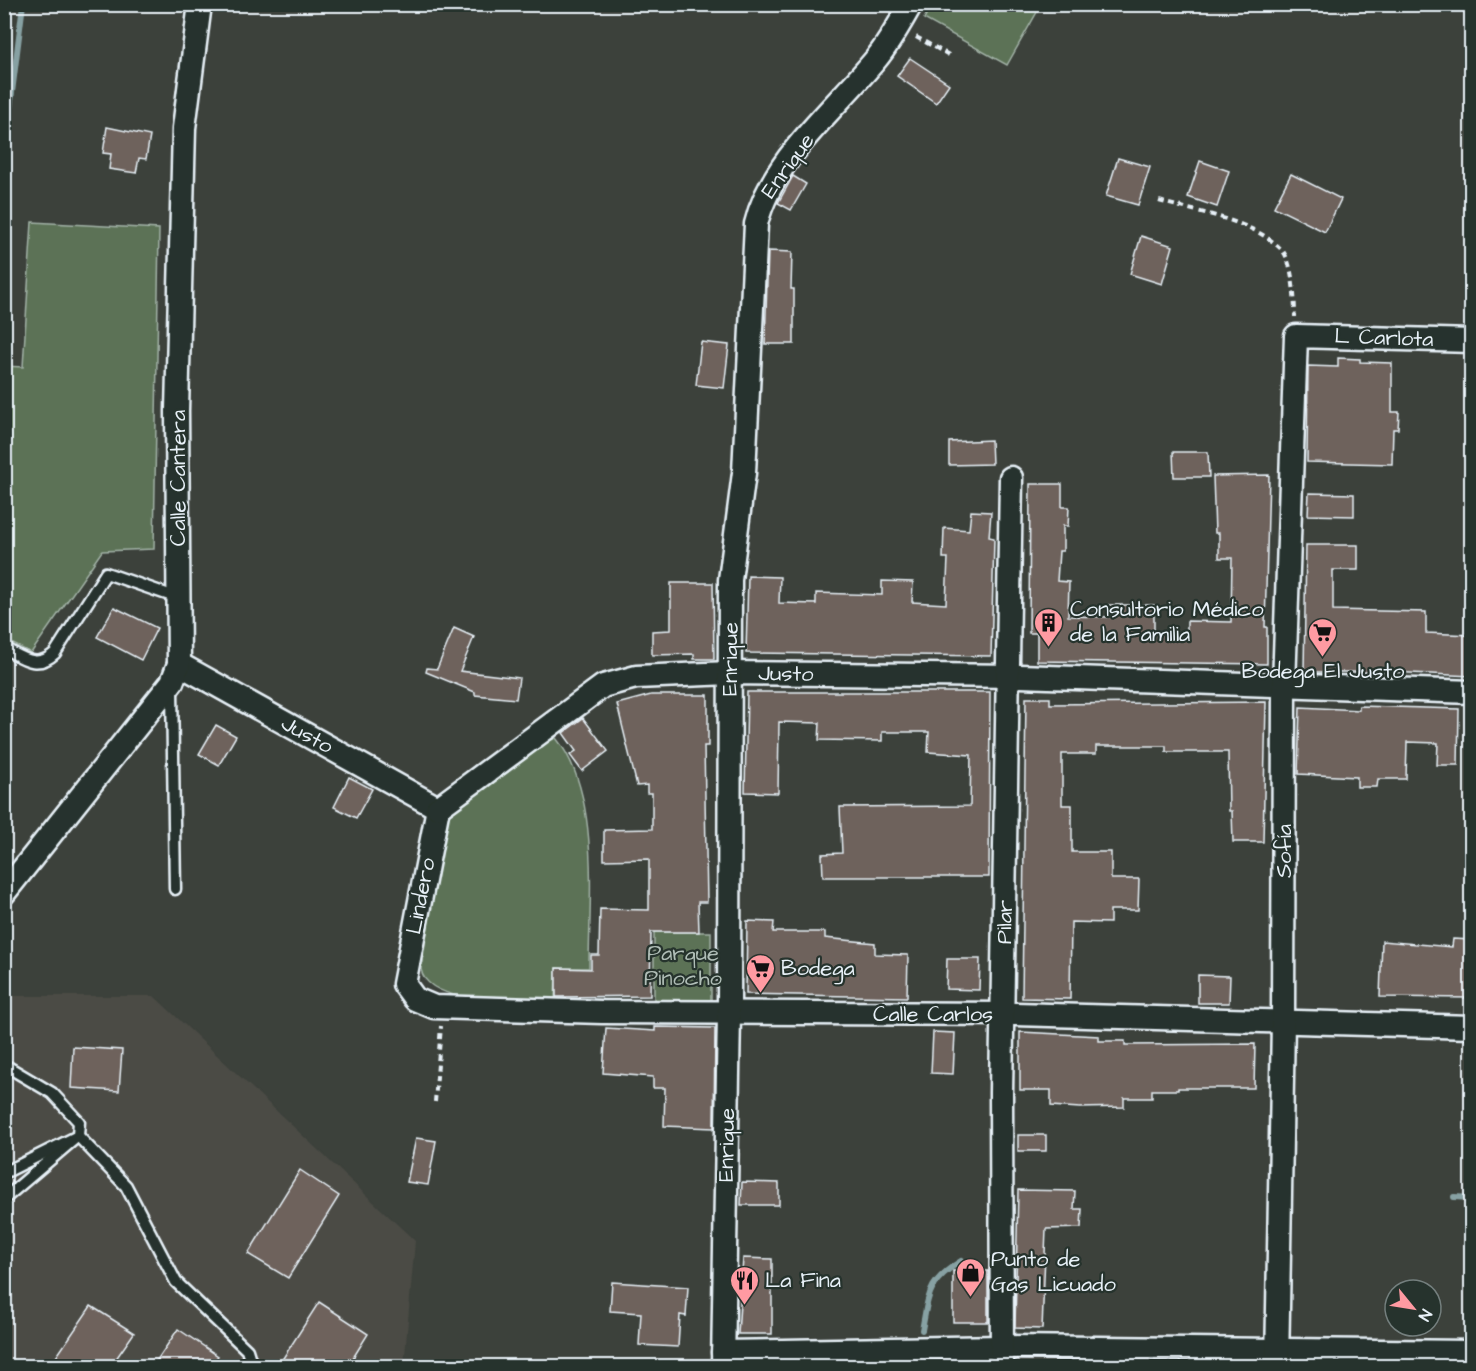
<svg xmlns="http://www.w3.org/2000/svg" width="1476" height="1371" viewBox="0 0 1476 1371" font-family="'Architects Daughter',sans-serif">
  <style>
    .built { fill: #4b4b45 }
    .green { fill: #5c7256; stroke: #a2b2a7; stroke-width: 1.5 }
    .lines { fill: none; stroke-linecap: round; stroke-linejoin: round }
    .stream { stroke: #87a1a3; stroke-width: 6 }
    .building { fill: #6e625b; stroke: #e8f1f8; stroke-width: 1.5 }
    .lane-casing { stroke: #e8f1f8; stroke-width: 15 }
    .street-casing { stroke: #e8f1f8; stroke-width: 27 }
    .path { stroke: #e8f1f8; stroke-width: 4; stroke-dasharray: 6 4.5; stroke-linecap: butt }
    .lane { stroke: #26332d; stroke-width: 10 }
    .street { stroke: #26332d; stroke-width: 22 }
    .labels { text-anchor: middle; dominant-baseline: central; stroke-width: 4.5; stroke-linejoin: round; paint-order: stroke }
    .street-label { font-size: 22px; fill: #e8f1f8; stroke: #26332d }
    .poi-label { font-size: 22px; fill: #e8f1f8; stroke: #26332d; text-anchor: start }
    .park-label { font-size: 22px; fill: #b0beb7; stroke: #26332d }
  </style>
  <rect width="100%" height="100%" fill="#3c413b"/>
  <filter id="ink" filterUnits="userSpaceOnUse"><feTurbulence type="fractalNoise" baseFrequency=".0167" numOctaves="2"/><feDisplacementMap in="SourceGraphic" scale="12" xChannelSelector="R" yChannelSelector="G"/><feConvolveMatrix kernelMatrix="1 2 1 2 8 2 1 2 1" color-interpolation-filters="sRGB"/></filter>
  <g filter="url(#ink)">
    <path class="built" d="M5,996H154L415,1241L404,1366H5Z"/>
    <g class="green">
      <path d="M932,4H1041V5L1007,65L924,19Z"/>
      <path d="M32,222L159,229L154,549L102,551L31,653L5,640L4,366L23,367Z"/>
      <path d="M556,738C601,793 589,900 589,968H556L555,1003C524,1001 427,1007 421,969L446,813L546,742Z"/>
      <rect x="654" y="932" width="57" height="68"/>
    </g>
    <g class="lines">
      <g class="stream">
        <path d="M4,157L23,4"/>
        <path d="M1454,1197L1472,1198"/>
        <path d="M922,1330C929,1294 927,1282 961,1261"/>
      </g>
    </g>
    <g class="building">
      <path d="M910,58L949,84L936,103L897,76Z"/>
      <path d="M107,127L150,136L146,159L139,158L136,173L109,169L111,154L103,153Z"/>
      <path d="M1118,158L1150,167L1138,205L1106,196Z"/>
      <path d="M1200,161L1229,171L1217,207L1188,197Z"/>
      <path d="M1291,174L1341,199L1325,232L1274,207Z"/>
      <path d="M793,176L806,184L791,210L778,203Z"/>
      <path d="M1141,236L1173,246L1162,284L1130,274Z"/>
      <path d="M768,251L792,252L791,289H794V344H765Z"/>
      <path d="M701,342L729,345L724,388L696,385Z"/>
      <path d="M1338,358L1360,359V362L1392,363V412H1399L1398,429H1393L1392,464L1307,462L1308,366L1338,367Z"/>
      <path d="M991,440L992,464L949,465V442Z"/>
      <path d="M1173,452H1208L1209,477H1174Z"/>
      <path d="M1269,475L1265,627H1267V664L1037,661V633H1029L1030,484H1062V507H1069L1068,526H1063V551H1059L1057,581L1069,582L1068,616L1108,617V605H1154V633H1187V621L1231,622L1232,558H1219V533H1215L1213,476Z"/>
      <path d="M1309,493L1354,494V516L1308,515Z"/>
      <path d="M971,511L991,512L989,537L994,538L991,656L746,653L748,576L780,577L779,603L816,604V593L882,595V581L913,582L912,602L946,604L948,558H943L944,528L969,530Z"/>
      <path d="M1306,545H1358V570H1333V610L1426,612V633L1472,635V676L1390,672H1304Z"/>
      <path d="M671,583H713L714,659H694V654L652,655V631L671,630Z"/>
      <path d="M114,607L157,628L141,660L97,637Z"/>
      <path d="M454,628L474,637L460,671L519,678L516,699L475,695V692L426,672L427,668L437,669Z"/>
      <path d="M747,692H990L989,877H823L822,854L842,853L840,807L970,806L971,755L928,752L929,732H882V741L819,740L820,723L779,722L778,793L745,792Z"/>
      <path d="M651,695H708V746H704L707,902H698L699,932H651L650,996L556,997V968L591,969V955H599L600,909L649,910V859L604,860V830L652,829V793H647V785L637,786L617,704Z"/>
      <path d="M1026,698H1050V704L1266,702L1263,842H1233L1232,811H1229L1228,752H1166V746H1096V754H1062V805H1072V852H1111V879H1139L1138,910H1110V923L1071,922L1070,999L1022,998Z"/>
      <path d="M1359,706L1459,709L1458,765H1437L1438,743L1407,742L1406,779H1378L1377,787H1357V777L1298,774L1300,707L1359,710Z"/>
      <path d="M583,718L608,751L582,771L570,755L576,751L563,733Z"/>
      <path d="M216,725L236,736L219,765L199,754Z"/>
      <path d="M349,777L372,789L356,818L334,807Z"/>
      <path d="M747,921L774,922L773,932H825V938L875,943V954L908,955L907,997L746,994Z"/>
      <path d="M1453,939L1472,940V998L1380,997L1382,941L1452,947Z"/>
      <path d="M947,959H980L979,990L946,989Z"/>
      <path d="M1198,975L1230,976L1229,1003H1198Z"/>
      <path d="M655,1027L715,1028L714,1128L664,1126L665,1088H653V1077L603,1073L606,1028L655,1031Z"/>
      <path d="M933,1032L955,1033L953,1074L931,1073Z"/>
      <path d="M1020,1032L1099,1036V1041H1125V1045L1255,1044L1254,1088H1178V1090H1152V1098H1124V1107L1080,1108L1051,1106V1090H1020Z"/>
      <path d="M73,1047L122,1050L119,1091L71,1088Z"/>
      <rect x="1018" y="1135" width="28" height="16"/>
      <path d="M416,1138L436,1141L428,1185L407,1182Z"/>
      <path d="M300,1170L339,1196L288,1278L248,1254Z"/>
      <path d="M742,1182L779,1183V1205H741Z"/>
      <path d="M1018,1190L1075,1191L1074,1209H1082L1081,1228L1046,1229L1042,1329L1015,1328Z"/>
      <path d="M743,1258L772,1259V1334H738Z"/>
      <rect x="953" y="1271" width="35" height="51"/>
      <path d="M612,1282L688,1287L686,1316L680,1315L678,1347L639,1345L641,1313L610,1311Z"/>
      <path d="M319,1302L368,1334L348,1366H278Z"/>
      <path d="M91,1306L134,1333L111,1366H50Z"/>
      <path d="M178,1329L218,1356L210,1366H153Z"/>
    </g>
    <g class="lines">
      <defs>
        <g id="lane">
          <path d="M4,648C23,658 37,670 55,653L106,573L178,598"/>
          <path d="M172,688L175,889"/>
          <path d="M4,1068L8,1067L52,1093L79,1122L78,1136L4,1199"/>
          <path d="M4,1173L78,1136L126,1186L176,1282L247,1350L252,1366"/>
        </g>
        <g id="street">
          <path d="M179,664L438,808"/>
          <path d="M438,808L404,984L415,999L434,1007L602,1012L1015,1014L1472,1027"/>
          <path d="M438,808L603,686L636,677L730,673L1020,676L1472,692"/>
          <path d="M4,893L172,682L179,664L177,411L184,128L200,4"/>
          <path d="M723,1352L1002,1347L1472,1352"/>
          <path d="M723,1366L729,1014L730,580L744,473L756,224C771,160 835,109 876,59C890,42 900,23 911,4"/>
          <path d="M1002,1366L1001,1093L1011,478"/>
          <path d="M1277,1366L1283,1021L1284,685L1296,336L1472,341"/>
        </g>
      </defs>
      <use href="#lane" class="lane-casing"/>
      <use href="#street" class="street-casing"/>
      <g class="path">
        <path d="M916,37L949,55"/>
        <path d="M1159,201C1198,213 1252,219 1282,250C1293,262 1295,300 1295,317"/>
        <path d="M435,1102L441,1026"/>
      </g>
      <use href="#lane" class="lane"/>
      <use href="#street" class="street"/>
    </g>
  </g>
  <defs>
    <symbol id="building-pin" viewBox="-11 -11 22 30"><path d="M0 17L-7.5 6A9.5 9.5 0 1 1 7.5 6Z" fill="#ff9aa2" stroke="#26332d"/><path d="M-4-6H4V6H1V3H-1V6H-4ZM-2.5-4.3h1.7v1.8h-1.7ZM.8-4.3h1.7v1.8H.8ZM-2.5-1h1.7V.8h-1.7ZM.8-1h1.7V.8H.8Z" fill="#111"/></symbol>
    <symbol id="supermarket-pin" viewBox="-11 -11 22 30"><path d="M0 17L-7.5 6A9.5 9.5 0 1 1 7.5 6Z" fill="#ff9aa2" stroke="#26332d"/><path d="M-6-5.5h2.5l.6 2H6L4.5 2H-2.5L-4.4-4H-6ZM-1.5 3.2a1.3 1.3 0 1 0 .1 0ZM3 3.2a1.3 1.3 0 1 0 .1 0Z" fill="#111"/></symbol>
    <symbol id="shop-pin" viewBox="-11 -11 22 30"><path d="M0 17L-7.5 6A9.5 9.5 0 1 1 7.5 6Z" fill="#ff9aa2" stroke="#26332d"/><path d="M-5-2.5h2.3a2.7 3.5 0 0 1 5.4 0H5L5.5 6h-11ZM-1.5-2.5h3a1.5 2.3 0 0 0-3 0Z" fill="#111"/></symbol>
    <symbol id="restaurant-pin" viewBox="-11 -11 22 30"><path d="M0 17L-7.5 6A9.5 9.5 0 1 1 7.5 6Z" fill="#ff9aa2" stroke="#26332d"/><path d="M-5-6h1v4h1v-4h1v4h1v-4h1v5L-1.5 .5V6h-2V.5L-5-1ZM5-6V6H3V1.5H1.5Q1.5-4 5-6Z" fill="#111"/></symbol>
  </defs>
  <g fill-rule="evenodd">
    <use href="#building-pin" x="1032" y="606" width="33" height="45"/>
    <use href="#supermarket-pin" x="1306" y="616" width="33" height="45"/>
    <use href="#supermarket-pin" x="744" y="952" width="33" height="45"/>
    <use href="#shop-pin" x="954" y="1256" width="33" height="45"/>
    <use href="#restaurant-pin" x="728" y="1264" width="33" height="45"/>
  </g>
  <g class="labels">
    <g class="street-label">
      <text transform="translate(788 166) rotate(-54)">Enrique</text>
      <text transform="translate(1384 338) rotate(2)">L Carlota</text>
      <text transform="translate(178 478) rotate(-90)">Calle Cantera</text>
      <text transform="translate(730 659) rotate(-90)">Enrique</text>
      <text transform="translate(786 674) rotate(1)">Justo</text>
      <text transform="translate(307 735) rotate(29)">Justo</text>
      <text transform="translate(1284 851) rotate(-90)">Sofía</text>
      <text transform="translate(421 896) rotate(-79)">Lindero</text>
      <text transform="translate(1005 922) rotate(-89)">Pilar</text>
      <text x="933" y="1014">Calle Carlos</text>
      <text transform="translate(727 1145) rotate(-89)">Enrique</text>
    </g>
    <g class="poi-label">
      <text x="1070" y="609">Consultorio Médico<tspan x="1070" dy="25">de la Familia</tspan></text>
      <text x="1323" y="671" text-anchor="middle">Bodega El Justo</text>
      <text x="781" y="968">Bodega</text>
      <text x="991" y="1259">Punto de<tspan x="991" dy="25">Gas Licuado</tspan></text>
      <text x="765" y="1280">La Fina</text>
    </g>
    <g class="park-label">
      <text x="683" y="953">Parque<tspan x="683" dy="25">Pinocho</tspan></text>
    </g>
  </g>
  <rect width="1476" height="1371" fill="none" stroke="#26332d" stroke-width="24"/>
  <rect x="12" y="12" width="1452" height="1347" fill="none" stroke="#e8f1f8" stroke-width="2" filter="url(#ink)"/>
  <g transform="translate(1413 1308) rotate(120)"><circle r="28" fill="#26332d" stroke="#747f7e" stroke-width="1.5"/>
  <path d="M0-4.5L10 22L0 15L-10 22Z" fill="#ff9aa2"/>
  <text y="-9" font-size="16" font-weight="bold" text-anchor="middle" fill="#e8f1f8">N</text>
  </g>
</svg>
